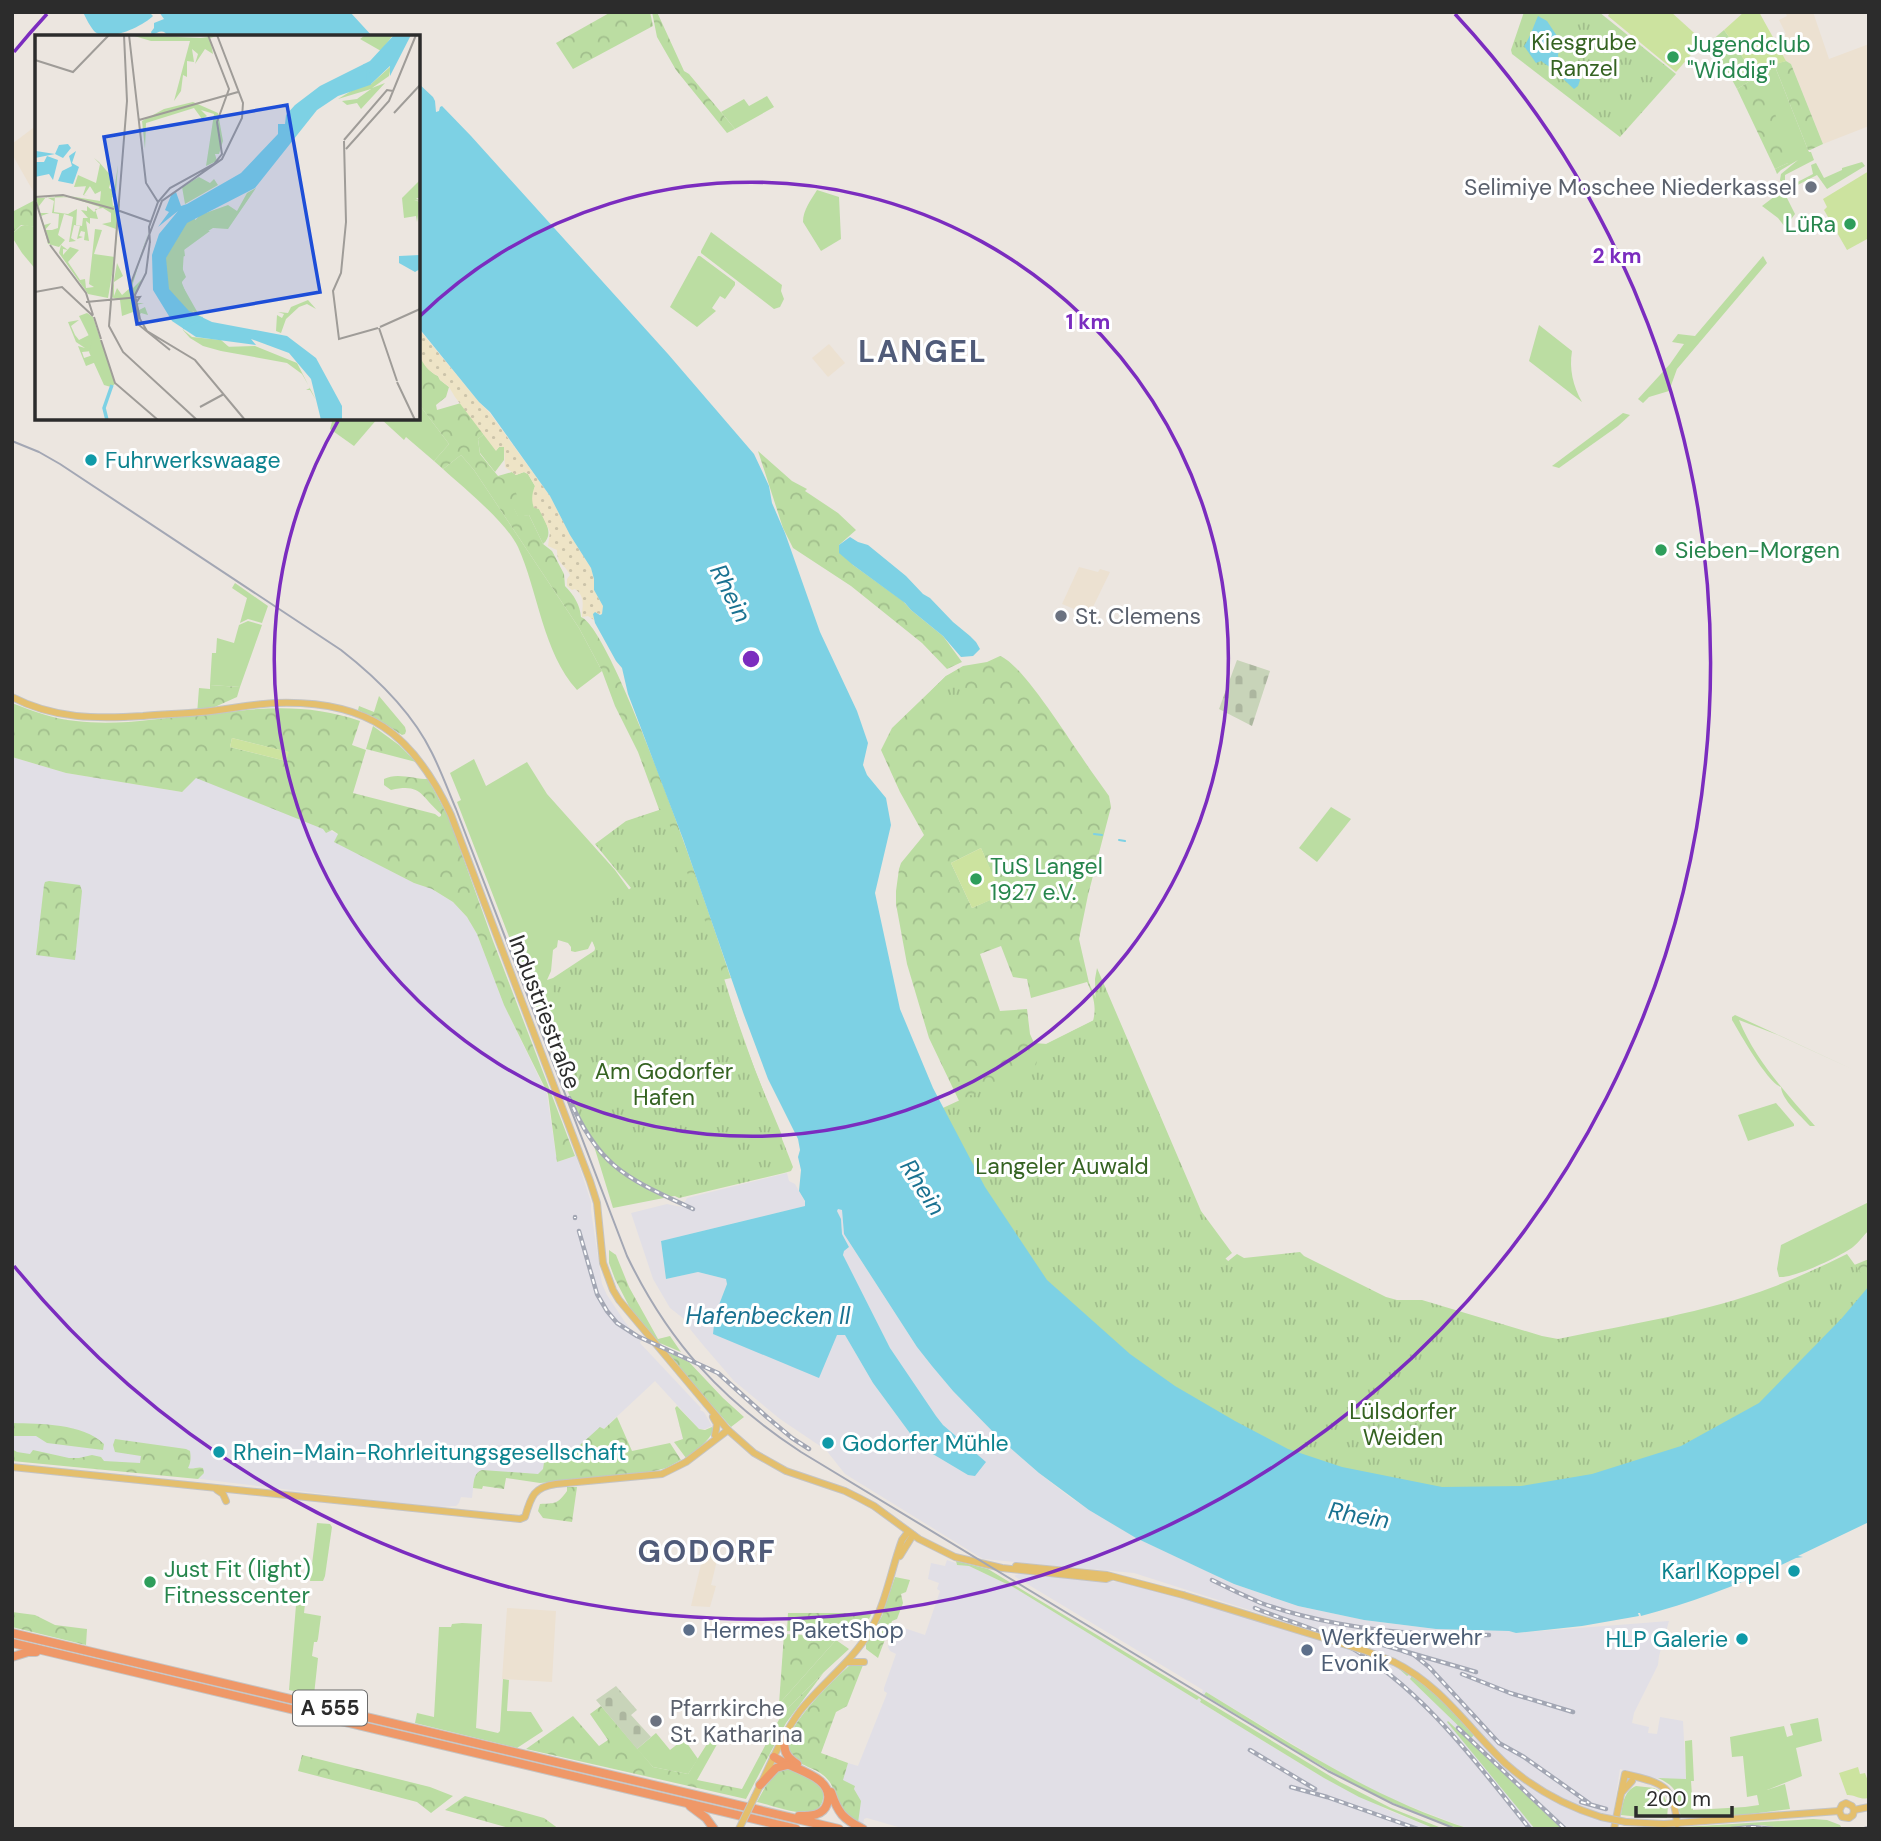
<svg xmlns="http://www.w3.org/2000/svg" width="1881" height="1841" viewBox="0 0 1881 1841" font-family="'DM Sans',sans-serif">
  <style>
    .industrial { fill: #e1dfe6 }
    .education { fill: #ece1d1 }
    .grass { fill: #bbdda2; fill-rule: evenodd }
    .forest { fill: url(#forest-crowns); fill-rule: evenodd }
    .sand { fill: url(#sand-dots) }
    .cemetery { fill: url(#cemetery-stones) }
    .park { fill: url(#park-tufts) }
    .pitch { fill: #cce39f }
    .water { fill: #7dd1e4 }
    .lines { fill: none; stroke-linecap: round; stroke-linejoin: round }
    .stream { stroke: #7dd1e4; stroke-width: 2 }
    .major-casing { stroke: #c4c4c4; stroke-width: 8 }
    .highway-casing { stroke: #c4c4c4; stroke-width: 10 }
    .major { stroke: #e4bf6d; stroke-width: 6 }
    .highway { stroke: #ef9868; stroke-width: 8 }
    .tram { stroke: #a3a7b4; stroke-width: 2 }
    .rail-casing { stroke: #a3a7b4; stroke-width: 4.5 }
    .rail { stroke: #fff; stroke-width: 2; stroke-dasharray: 5; stroke-linecap: butt }
    .major-bridge-casing { stroke: #c4c4c4; stroke-width: 8; stroke-linecap: butt }
    .major-bridge { stroke: #e4bf6d; stroke-width: 6 }
    .ring { fill: none; stroke: #7b2cbf; stroke-width: 3.5 }
    .leisure-dot { fill: #2e9e5b; stroke: #fff; stroke-width: 2.5 }
    .worship-dot { fill: #6b7280; stroke: #fff; stroke-width: 2.5 }
    .culture-dot { fill: #0f9aa8; stroke: #fff; stroke-width: 2.5 }
    .service-dot { fill: #5c6f8a; stroke: #fff; stroke-width: 2.5 }
    .labels { text-anchor: middle; dominant-baseline: central; stroke-width: 6; stroke-linejoin: round; paint-order: stroke }
    .shield { fill: #fff; stroke: #6b6b6b; stroke-width: 2 }
    .shield-label { font-size: 21px; font-weight: bold; fill: #2c2c2c }
    .park-label { font-size: 23px; fill: #356322; stroke: #fff }
    .leisure-label { font-size: 23px; fill: #27864d; stroke: #fff; text-anchor: start }
    .worship-label { font-size: 23px; fill: #5b616d; stroke: #fff; text-anchor: start }
    .culture-label { font-size: 23px; fill: #0d838f; stroke: #fff; text-anchor: start }
    .street-label { font-size: 23px; fill: #2c2c2c; stroke: #fff }
    .service-label { font-size: 23px; fill: #4e5e75; stroke: #fff; text-anchor: start }
    .water-label { font-size: 24px; font-style: italic; fill: #1a7291; stroke: #fff }
    .district-label { font-size: 30px; font-weight: bold; letter-spacing: 2px; fill: #505b79; stroke: #fff }
    .inset-river { fill: none; stroke: #7dd1e4; stroke-width: 3.5 }
    .inset-road { fill: none; stroke: #9f9c98; stroke-width: 2 }
    .view { fill: #1d4ed8; fill-opacity: 0.15; stroke: #1d4ed8; stroke-width: 3.5 }
    .inset-edge { fill: none; stroke: #2c2c2c; stroke-width: 3.5 }
    .centre { fill: #7b2cbf; stroke: #fff; stroke-width: 3.5 }
    .ring-label { font-size: 21px; text-anchor: middle; font-weight: bold; fill: #7b2cbf; stroke: #fff; stroke-width: 6; stroke-linejoin: round; paint-order: stroke }
  </style>
  <defs>
    <pattern id="forest-crowns" width="20" height="18" patternUnits="userSpaceOnUse" patternTransform="scale(1.75)"><rect width="20" height="18" fill="#bbdda2"/><path d="M2 6a3 3 0 1 1 6 0M12 15a3 3 0 1 1 6 0" fill="none" stroke="#a1be8c"/></pattern>
    <pattern id="sand-dots" width="8" height="8" patternUnits="userSpaceOnUse" patternTransform="scale(1.75)"><rect width="8" height="8" fill="#eee4c6"/><path d="M2 2h.1M6 6h.1" fill="none" stroke="#ccc4aa" stroke-width="1.8" stroke-linecap="round"/></pattern>
    <pattern id="cemetery-stones" width="16" height="16" patternUnits="userSpaceOnUse" patternTransform="scale(1.75)"><rect width="16" height="16" fill="#c8d4b9"/><path d="M2 7V4a2 2 0 0 1 4 0v3zM10 15v-3a2 2 0 0 1 4 0v3z" fill="#acb69f"/></pattern>
    <pattern id="park-tufts" width="24" height="20" patternUnits="userSpaceOnUse" patternTransform="scale(1.75)"><rect width="24" height="20" fill="#bbdda2"/><path d="M3 7l-1-3M5 7V3M7 7l1-3M15 17l-1-3M17 17v-4M19 17l1-3" fill="none" stroke="#a1be8c"/></pattern>
  </defs>
  <rect width="100%" height="100%" fill="#ece6e0"/>
  <g class="industrial">
    <path d="M12,757L66,773L182,792L196,777L338,834L335,842L414,883L432,889L453,902L467,917L477,934L504,1005L547,1094L557,1162L576,1156L591,1202V1211L602,1284L607,1295L625,1322L641,1341L640,1343L701,1408L700,1410L704,1412L712,1426L705,1429H699L655,1381L548,1481L485,1474L474,1480L472,1498L461,1497L459,1503L456,1506L439,1507L357,1498L12,1456Z"/>
    <path d="M787,1173L789,1181L795,1184L805,1202V1206L661,1241L666,1279L698,1272L726,1279L727,1284L715,1315L713,1325L835,1338L837,1335H845L873,1383L912,1436L926,1450L968,1475L943,1425L929,1408L890,1348L844,1258L843,1252L849,1247L842,1234L841,1219L837,1211L838,1209H840L842,1210L844,1234L917,1347L953,1391L999,1438L1039,1473L1071,1498L1136,1538L1234,1584L1298,1606L1364,1620L1436,1629L1509,1631L1516,1633L1669,1621L1659,1656L1658,1665L1634,1713L1632,1723L1649,1727L1648,1733L1657,1734L1660,1717L1683,1721L1686,1780H1665L1645,1776L1620,1769L1611,1829H1574L1571,1827L1570,1829H1470L1453,1823L1399,1802L1369,1788L1324,1763L1206,1692L1204,1694L1202,1693L1203,1690L1014,1576L1021,1573L1118,1582L1159,1591L1297,1633L1299,1626L1134,1573L983,1559L845,1474L826,1450L780,1419L734,1381L703,1345L690,1329L688,1322L670,1308L653,1279L631,1213L667,1204L682,1207L687,1198Z"/>
    <path d="M947,1560L956,1563L957,1565L969,1566L1013,1587L1197,1700L1199,1698L1201,1699L1200,1702L1324,1778L1390,1811L1435,1829H1240L1235,1827L1233,1829H905L867,1818L864,1819L863,1825L858,1823L842,1780L848,1763L858,1766L886,1696L887,1693L884,1691V1688L896,1654L890,1651L888,1647L894,1628L898,1626L925,1635L940,1591L937,1589L939,1583L928,1579L931,1563L945,1566Z"/>
  </g>
  <g class="education">
    <path d="M1785,12H1813L1829,59L1869,44V126L1823,144L1791,64L1786,61L1775,41L1786,34L1779,20L1787,16Z"/>
    <path d="M37,125V188L33,191L12,154V144Z"/>
    <path d="M829,344L845,363L828,377L812,358Z"/>
    <path d="M1079,567L1098,572L1100,569L1110,572L1093,607L1081,612L1062,604Z"/>
    <path d="M706,1543L721,1544L711,1585L716,1586L710,1607L691,1606Z"/>
    <path d="M507,1608L556,1611L552,1682L502,1679Z"/>
  </g>
  <g class="grass">
    <path d="M1724,30L1738,49L1751,72L1774,64L1808,150L1809,152H1811L1814,160L1785,175V181L1782,183L1780,180L1781,174L1798,160L1781,170L1777,174L1775,169L1788,163L1755,78L1737,89L1711,41Z"/>
    <path d="M767,96L774,107L735,129L721,112L744,99L749,106Z"/>
    <path d="M1862,162L1865,166L1827,189L1817,175L1786,191L1784,189L1813,174L1811,165L1816,163L1824,178L1842,170V168Z"/>
    <path d="M817,190L839,197L841,239L821,251L803,222C803,210 811,200 817,190Z"/>
    <path d="M1783,190L1795,214L1785,227L1778,218L1762,206Z"/>
    <path d="M25,225L37,227V271L22,253L12,237V234L21,226Z"/>
    <path d="M711,232L782,285L781,291L784,299L780,307L774,309L701,253V251Z"/>
    <path d="M698,256H700L735,282V285L725,299L720,296L712,308L716,311L697,327L670,307Z"/>
    <path d="M1763,256L1767,263L1677,369L1669,391L1649,397L1643,403L1638,399L1670,364L1684,344L1672,342L1678,334L1695,336Z"/>
    <path d="M1539,325L1572,351C1569,369 1573,386 1582,402L1529,361Z"/>
    <path d="M418,403L449,444L434,461L406,437L404,440L380,418H418Z"/>
    <path d="M1623,413L1630,415L1618,426L1559,468L1552,466Z"/>
    <path d="M333,418H378L354,446L330,429Z"/>
    <path d="M484,434L496,450L499,447H504V460L495,472L480,453L478,439Z"/>
    <path d="M461,455L474,470L579,628L602,671L577,690C543,653 538,591 518,547C506,522 464,488 443,469Z"/>
    <path d="M512,472L516,475L524,472L528,474L535,486C528,506 561,528 543,544L529,515L518,517L498,476Z"/>
    <path d="M235,583L268,606L262,623L248,619L240,623L247,598L232,588Z"/>
    <path d="M248,621L262,625L240,687L210,685L212,653H216L217,638L234,643L239,625Z"/>
    <path d="M474,759L486,786L527,762L547,794L615,870L643,909L723,980L756,1073L781,1133L782,1140L735,1184L613,1208L556,1022L550,1024L548,1028L545,1030L457,802L461,800L450,773ZM558,940L568,943L571,947V951L575,952L588,949L592,941L597,949L553,978L547,980L551,971L553,950L557,947Z"/>
    <path d="M1331,807L1351,819L1317,862L1299,848Z"/>
    <path d="M1735,1015L1854,1070L1778,1035L1739,1020C1755,1060 1787,1094 1815,1126H1810C1800,1115 1782,1100 1781,1087C1767,1082 1741,1035 1732,1020V1017Z"/>
    <path d="M1776,1103L1794,1124V1126L1748,1141L1738,1115Z"/>
    <path d="M1869,1202V1230C1864,1235 1859,1242 1853,1247C1841,1256 1793,1279 1779,1277L1777,1269L1781,1245Z"/>
    <path d="M317,1523L330,1524L332,1527L325,1576L323,1581H310Z"/>
    <path d="M956,1561L988,1569L1340,1782L1391,1808L1444,1829H1435L1428,1826L1359,1797L1324,1778L1200,1702L1201,1700L1199,1698L1197,1700L1013,1587L969,1566L957,1565Z"/>
    <path d="M297,1593L306,1595L304,1613L321,1616L318,1639L317,1642H314L312,1656L318,1658L314,1695L289,1690Z"/>
    <path d="M462,1623L482,1624L476,1728L498,1733L500,1731L503,1679L509,1680L507,1711L531,1712L543,1731L517,1748L415,1723L417,1713L434,1717L439,1627H451L452,1624Z"/>
    <path d="M836,1640L849,1649L824,1672L782,1714L777,1712L779,1704Z"/>
    <path d="M1398,1668C1429,1684 1451,1709 1474,1735L1471,1738L1410,1679L1412,1676L1409,1675L1407,1676Z"/>
    <path d="M1206,1692C1291,1744 1374,1799 1470,1829C1451,1829 1432,1819 1414,1812C1340,1782 1273,1736 1204,1695Z"/>
    <path d="M1818,1718L1822,1741L1796,1748L1802,1776L1767,1790L1785,1784L1790,1809L1743,1815L1682,1817C1671,1798 1686,1791 1658,1778L1686,1779L1685,1741L1692,1740L1694,1781H1691L1693,1810L1745,1807L1759,1805L1757,1795L1747,1797L1743,1756L1732,1757L1730,1737L1784,1726L1787,1737L1793,1735L1790,1724Z"/>
    <path d="M1448,1721L1562,1829H1535L1447,1722Z"/>
    <path d="M656,1733L670,1750L684,1739L698,1759L688,1774L653,1767L637,1749Z"/>
    <path d="M1636,1786L1654,1788L1663,1793L1668,1806L1667,1818L1640,1817L1621,1815C1623,1803 1624,1791 1636,1786Z"/>
    <path d="M1813,1819L1827,1820L1840,1825L1842,1829H1789L1761,1825L1720,1829H1653Z"/>
  </g>
  <g class="forest">
    <path d="M611,12H650L653,26L573,69L556,43Z"/>
    <path d="M652,12H657L684,71L689,74L735,129L727,133L676,70L657,37Z"/>
    <path d="M1786,61L1791,64L1823,144L1810,150H1808L1774,64Z"/>
    <path d="M1755,78L1764,83L1791,158L1788,163L1775,169L1737,89Z"/>
    <path d="M35,200L37,202V227L21,225L12,234V212Z"/>
    <path d="M418,354C423,362 429,372 438,376L440,380L449,387L446,397L436,405L437,410L461,403L484,434L478,439L480,454L498,476L512,484L521,504L514,508L518,516L529,515L543,544L552,551L564,574L565,586C574,595 580,605 581,617C615,630 714,928 731,978L622,1003L660,812L638,752L615,706L602,671L579,628L474,470L461,455L443,469L434,461L449,444L418,403Z"/>
    <path d="M758,451L792,481L807,489L805,491L838,513L856,530L839,545L853,565L903,601L911,610L943,636L962,662L947,669L922,643L851,586L793,548L783,528Z"/>
    <path d="M1000,656C1022,664 1066,735 1081,756C1090,770 1100,783 1109,796L1111,807L1088,895L1079,939L1089,983L1149,1116L1131,1127L1117,1101L1102,1094L1059,1114L1082,1168L1156,1129C1181,1180 1193,1236 1240,1271C1252,1263 1284,1258 1300,1263L1271,1301L1304,1333L1324,1343L1360,1295L1388,1307L1419,1308L1538,1343L1561,1347L1670,1327L1736,1310L1785,1293L1869,1259V1275L1812,1335L1748,1392L1684,1429L1612,1452L1489,1472L1421,1466L1357,1451L1302,1432L1259,1412L1169,1360L1113,1310L998,1173L961,1105L929,1038L907,964L896,904V891L899,869L901,863L924,835L900,792L881,750L892,728L946,676L963,666L987,662ZM981,848L1001,895L972,908L951,863ZM1001,946L1013,977L1027,979L1031,998L1087,982C1093,995 1097,1006 1093,1021L1047,1044L1034,1043L1030,1034L1027,1009L1000,1011L980,954Z"/>
    <path d="M210,685L240,687L237,697L199,714C213,715 225,712 238,711C279,706 320,707 360,721L352,745L366,750L353,793L435,814L439,817L441,816V814C420,796 422,783 391,790L384,785V779C396,772 415,779 428,779L449,818L493,941L575,1156L557,1162L548,1094L504,1005L477,934L467,917L453,902L432,889L414,883L334,842L338,834L332,830L326,833L323,829L196,778L182,792L66,773L12,757V703C33,711 53,719 76,721C116,726 157,719 197,714L199,688L210,689ZM232,738L288,752L286,761L230,747Z"/>
    <path d="M379,696L405,727L406,731L405,734L402,735L382,722L358,710L359,706L374,712Z"/>
    <path d="M373,726L399,745L416,762L366,749Z"/>
    <path d="M49,881L80,885L82,891L75,960L36,955L44,885L45,882Z"/>
    <path d="M609,1250L616,1255L629,1287L658,1339L670,1336L681,1352L655,1341L631,1310L615,1279L609,1263Z"/>
    <path d="M663,1350L689,1362L723,1398L744,1417L731,1427Z"/>
    <path d="M677,1406L699,1429L705,1430L712,1427L714,1430C708,1442 697,1450 686,1458L674,1442L683,1439L675,1408Z"/>
    <path d="M617,1417L632,1451L670,1443L681,1460L666,1468L643,1474L540,1483L506,1478L504,1489L483,1486L482,1489L473,1488C474,1480 474,1473 482,1470L538,1474L543,1469L546,1450L549,1448L570,1454L600,1427L604,1429Z"/>
    <path d="M12,1423C41,1424 82,1423 104,1444L103,1450L47,1443L36,1436H14L12,1444Z"/>
    <path d="M115,1439L186,1449L190,1451C191,1457 191,1463 188,1468C193,1470 198,1466 203,1468L204,1473L198,1479L12,1461V1449L17,1452L30,1454L33,1450L69,1458H79L92,1455L101,1457L104,1461L140,1463L141,1456L115,1452L113,1445Z"/>
    <path d="M567,1487H577L572,1522L543,1518L538,1511L540,1504C555,1503 557,1505 567,1491Z"/>
    <path d="M895,1577L910,1580L906,1592L901,1594L903,1603L897,1619L892,1621L878,1658L866,1649V1644L882,1616Z"/>
    <path d="M12,1612L35,1615L55,1625L87,1629L86,1645L12,1627Z"/>
    <path d="M788,1613H872L864,1629L859,1623L851,1621L840,1638L827,1633L787,1631Z"/>
    <path d="M784,1634L822,1636L836,1640L779,1704Z"/>
    <path d="M851,1664L863,1665L847,1706L836,1712L821,1753L848,1763L843,1780L855,1786L854,1789L861,1801L858,1823C846,1814 840,1808 835,1794C833,1789 832,1784 828,1780C819,1767 797,1767 789,1753C777,1732 836,1678 851,1664Z"/>
    <path d="M824,1672L786,1723L746,1799L526,1749L573,1716L599,1746L608,1740L590,1714L601,1706L653,1767L688,1774L712,1736L720,1739L697,1780L742,1789L782,1714Z"/>
    <path d="M302,1755L430,1787L453,1796L431,1813L417,1802L298,1771Z"/>
    <path d="M783,1769C798,1770 828,1779 823,1799C822,1805 818,1810 813,1812C800,1816 771,1805 757,1802C764,1789 770,1776 783,1769Z"/>
    <path d="M465,1796L544,1818L559,1829H513L445,1810Z"/>
  </g>
  <path class="sand" d="M418,328L479,402L489,412L550,496L570,535L591,568L594,579V590L603,606L602,614L594,613V620L588,616L582,617C582,606 586,597 575,589L572,590L567,586V579L570,575C565,564 557,565 557,550L548,546L550,532L539,509L534,508C531,500 532,493 535,486L528,474L524,472L516,475L505,467L504,447H499L496,451L455,397L449,387L440,380L438,376C417,365 418,348 418,328Z"/>
  <g class="cemetery">
    <path d="M1237,660L1270,671L1252,726L1219,709Z"/>
    <path d="M616,1686L637,1710L631,1715L651,1737L637,1749L596,1700Z"/>
  </g>
  <g class="park">
    <path d="M1524,12H1599L1676,74L1620,137L1512,54L1511,50Z"/>
    <path d="M951,674L973,700L952,717L931,691L946,676Z"/>
    <path d="M662,809L666,815L712,940L743,1039L793,1167L791,1171L784,1173L679,1198C644,1180 608,1164 586,1130C576,1114 570,1096 563,1079L575,1076L565,1058L562,1059L551,1040L571,1028L550,985L551,982L594,954L595,948L585,921L631,888L595,844L626,821Z"/>
    <path d="M1097,968L1201,1211L1232,1253L1225,1259L1227,1262L1237,1254L1244,1258L1300,1252L1304,1256L1386,1297L1397,1300H1422L1542,1336L1558,1339C1630,1324 1705,1313 1773,1287C1798,1277 1823,1266 1847,1254L1863,1276L1869,1270V1421L1631,1539L1130,1424L932,1113L1036,1065L1040,1047L1096,1019L1095,979Z"/>
  </g>
  <g class="pitch">
    <path d="M1610,12H1671L1703,41L1676,72L1608,16Z"/>
    <path d="M1744,12H1759L1786,61L1751,72L1738,49L1724,30Z"/>
    <path d="M1869,171V238L1847,250L1824,210L1827,207L1823,199Z"/>
    <path d="M232,738L289,752L286,761L230,747Z"/>
    <path d="M981,848L1002,895L972,908L951,863Z"/>
    <path d="M1858,1767L1860,1774L1865,1773L1869,1784V1798C1860,1800 1853,1794 1847,1795L1839,1773Z"/>
  </g>
  <g class="water">
    <path d="M83,12H149L153,16C143,26 108,43 95,32C90,27 86,18 83,12Z"/>
    <path d="M159,12H343L344,14L350,12L373,37H169C163,28 159,32 152,35L151,32L154,28V23L164,19Z"/>
    <path d="M1538,16L1547,21L1559,39L1557,43L1559,50L1558,55L1559,63C1566,68 1567,76 1577,77L1580,80L1578,86L1574,89L1560,76V70L1551,68L1541,61L1536,63L1524,46C1530,38 1534,25 1538,16Z"/>
    <path d="M418,83L433,97L435,101L436,112L439,111L440,107L442,106L471,136L668,354L754,454L769,486L772,503L785,533L820,632L857,711L868,743L863,765L867,775L886,798L891,825L875,893L900,1009L933,1088L985,1187L1047,1280L1130,1354L1175,1386L1235,1421L1288,1449L1342,1467L1442,1487L1521,1486L1592,1474L1681,1446L1759,1403L1842,1318L1869,1286V1522L1798,1556L1803,1557L1796,1558C1746,1582 1695,1602 1641,1616L1640,1613H1638L1639,1616L1582,1626L1516,1633L1509,1631L1436,1629L1364,1620L1298,1606L1234,1584L1206,1571L1136,1538L1089,1510L1039,1473L999,1438L953,1391L932,1366L917,1347L844,1234L842,1210L838,1209L837,1211L841,1219L842,1234L849,1247L844,1251L843,1255L890,1348L936,1416L943,1425L986,1462L975,1476L968,1475L926,1450L912,1436L873,1383L845,1335H837L819,1378L713,1334L715,1315L727,1284L726,1279L698,1272L666,1279L661,1241L805,1206V1201L799,1191L801,1170L798,1157L800,1150L798,1139L768,1079L744,1015L683,839L628,694L622,668L616,661L595,623L593,614L595,612L600,615L602,614L603,606L594,590V579L591,568L570,535L550,496L490,412L479,402L418,327Z"/>
    <path d="M850,537L858,542L868,545L906,576L923,594L930,598L953,622L970,636L976,642L980,649L973,656L961,657L943,636L911,610L905,603L853,565L839,553V545Z"/>
  </g>
  <g class="lines">
    <g class="stream">
      <path d="M1094,834L1102,835"/>
      <path d="M1119,840L1125,841"/>
    </g>
    <defs>
      <g id="major">
        <path d="M12,697C54,719 97,719 143,716C162,714 182,714 201,712C226,710 251,704 276,703C368,700 413,733 451,815L590,1181L597,1203L603,1263L613,1290L619,1300L728,1430L754,1453L786,1471L845,1491L859,1498L874,1506L919,1539L955,1557L1002,1568L1106,1579L1111,1577"/>
        <path d="M713,1417L717,1424L715,1435"/>
        <path d="M12,1467L520,1519L525,1517C531,1496 534,1487 556,1484L662,1474L686,1462L728,1430"/>
        <path d="M217,1490L223,1494L226,1501"/>
        <path d="M900,1556L913,1535"/>
        <path d="M1016,1566L1107,1575L1183,1595"/>
        <path d="M847,1662H864"/>
        <path d="M1394,1662C1441,1685 1469,1729 1506,1764C1534,1789 1565,1806 1601,1817"/>
        <path d="M1622,1792L1632,1781"/>
        <path d="M755,1796C769,1768 781,1737 800,1711C822,1683 852,1662 870,1631C886,1603 891,1570 902,1540L908,1532"/>
        <path d="M1839,1811L1842,1817L1849,1818L1853,1815L1854,1810L1869,1807"/>
        <path d="M1839,1811L1842,1805L1846,1803L1852,1806L1854,1810"/>
        <path d="M1626,1822L1664,1824L1839,1811"/>
        <path d="M1614,1829L1625,1774C1660,1783 1674,1783 1677,1824"/>
      </g>
      <g id="highway">
        <path d="M12,1633L839,1829"/>
        <path d="M12,1643L796,1829"/>
        <path d="M12,1657L28,1652H36"/>
        <path d="M784,1737C784,1751 785,1756 797,1764"/>
        <path d="M774,1757C790,1769 837,1776 827,1804C823,1816 810,1816 799,1816"/>
        <path d="M760,1785L776,1768L787,1765"/>
        <path d="M831,1792C838,1813 843,1819 863,1829"/>
        <path d="M690,1806L706,1818L714,1829"/>
      </g>
    </defs>
    <use href="#major" class="major-casing"/>
    <use href="#highway" class="highway-casing"/>
    <use href="#major" class="major"/>
    <use href="#highway" class="highway"/>
    <path class="tram" d="M12,441L39,452L60,464L341,650C377,678 412,712 432,753C441,771 448,790 456,809L627,1256C669,1343 722,1400 801,1452L1328,1771L1393,1804L1456,1829"/>
    <defs>
      <g id="rail">
        <path d="M569,1098C599,1168 627,1178 693,1209"/>
        <path d="M575,1217V1218"/>
        <path d="M579,1231L597,1294L607,1311L617,1323L637,1336L718,1373L768,1418L792,1438L809,1449"/>
        <path d="M1212,1580C1228,1588 1245,1596 1261,1603C1307,1620 1370,1631 1419,1633"/>
        <path d="M1255,1608C1285,1621 1317,1628 1345,1644C1422,1688 1475,1761 1530,1829"/>
        <path d="M1335,1631L1476,1672"/>
        <path d="M1412,1635H1489"/>
        <path d="M1403,1651L1414,1655L1429,1667L1499,1743L1524,1757L1589,1803"/>
        <path d="M1462,1674L1510,1693L1573,1712"/>
        <path d="M1458,1728L1565,1829"/>
        <path d="M1250,1750L1315,1789"/>
        <path d="M1291,1787L1327,1797L1418,1829"/>
        <path d="M1581,1802L1606,1809"/>
        <path d="M1731,1829L1752,1827L1773,1829"/>
        <path d="M1865,1829L1869,1828"/>
      </g>
    </defs>
    <use href="#rail" class="rail-casing"/>
    <use href="#rail" class="rail"/>
    <defs>
      <g id="major-bridge">
        <path d="M1183,1595L1366,1651L1394,1662"/>
        <path d="M1601,1817L1626,1822"/>
        <path d="M739,1829L755,1796"/>
      </g>
    </defs>
    <use href="#major-bridge" class="major-bridge-casing"/>
    <use href="#major-bridge" class="major-bridge"/>
  </g>
  <g class="ring">
    <path d="M420 316A477 477 0 1 1 338 421"/>
    <path d="M14 52A955 955 0 0 1 47 14M1455 14A955 955 0 1 1 14 1266"/>
  </g>
  <g class="leisure-dot">
    <circle cx="1673" cy="57" r="7"/>
    <circle cx="1850" cy="224" r="7"/>
    <circle cx="1661" cy="550" r="7"/>
    <circle cx="976" cy="879" r="7"/>
    <circle cx="150" cy="1582" r="7"/>
  </g>
  <g class="worship-dot">
    <circle cx="1811" cy="187" r="7"/>
    <circle cx="1061" cy="616" r="7"/>
    <circle cx="656" cy="1721" r="7"/>
  </g>
  <g class="culture-dot">
    <circle cx="91" cy="460" r="7"/>
    <circle cx="828" cy="1443" r="7"/>
    <circle cx="219" cy="1452" r="7"/>
    <circle cx="1794" cy="1571" r="7"/>
    <circle cx="1742" cy="1639" r="7"/>
  </g>
  <g class="service-dot">
    <circle cx="689" cy="1630" r="7"/>
    <circle cx="1307" cy="1650" r="7"/>
  </g>
  <g class="labels">
    <rect class="shield" x="293" y="1690.5" width="74" height="35" rx="5"/>
    <g class="shield-label">
      <text x="330" y="1708">A 555</text>
    </g>
    <g class="park-label">
      <text x="1584" y="42">Kiesgrube<tspan x="1584" dy="26">Ranzel</tspan></text>
      <text x="664" y="1071">Am Godorfer<tspan x="664" dy="26">Hafen</tspan></text>
      <text x="1062" y="1166">Langeler Auwald</text>
      <text x="1403" y="1411">Lülsdorfer<tspan x="1403" dy="26">Weiden</tspan></text>
    </g>
    <g class="leisure-label">
      <text x="1687" y="44">Jugendclub<tspan x="1687" dy="26">"Widdig"</tspan></text>
      <text x="1836" y="224" text-anchor="end">LüRa</text>
      <text x="1675" y="550">Sieben-Morgen</text>
      <text x="990" y="866">TuS Langel<tspan x="990" dy="26">1927 e.V.</tspan></text>
      <text x="164" y="1569">Just Fit (light)<tspan x="164" dy="26">Fitnesscenter</tspan></text>
    </g>
    <g class="worship-label">
      <text x="1797" y="187" text-anchor="end">Selimiye Moschee Niederkassel</text>
      <text x="1075" y="616">St. Clemens</text>
      <text x="670" y="1708">Pfarrkirche<tspan x="670" dy="26">St. Katharina</tspan></text>
    </g>
    <g class="culture-label">
      <text x="105" y="460">Fuhrwerkswaage</text>
      <text x="842" y="1443">Godorfer Mühle</text>
      <text x="233" y="1452">Rhein-Main-Rohrleitungsgesellschaft</text>
      <text x="1780" y="1571" text-anchor="end">Karl Koppel</text>
      <text x="1728" y="1639" text-anchor="end">HLP Galerie</text>
    </g>
    <g class="street-label">
      <text transform="translate(545 1012) rotate(69)">Industriestraße</text>
    </g>
    <g class="service-label">
      <text x="703" y="1630">Hermes PaketShop</text>
      <text x="1321" y="1637">Werkfeuerwehr<tspan x="1321" dy="26">Evonik</tspan></text>
    </g>
    <g class="water-label">
      <text transform="translate(731 593) rotate(63)">Rhein</text>
      <text transform="translate(923 1187) rotate(57)">Rhein</text>
      <text x="768" y="1315">Hafenbecken II</text>
      <text transform="translate(1359 1515) rotate(10)">Rhein</text>
    </g>
    <g class="district-label">
      <text x="923" y="351">LANGEL</text>
      <text x="707" y="1551">GODORF</text>
    </g>
  </g>
  <g transform="translate(35 35)">
    <rect width="385" height="385" fill="#ece6e0"/>
    <path d="M358,0L346,16L325,4L329,1ZM385,145V163H381L385,166L379,165L385,167L382,187L381,181L369,183L367,163ZM51,151H55L70,157L71,156L77,161L81,156L77,163L78,171L85,169L80,221L81,194L67,189L76,187V178L68,173L60,174L63,184L55,183V189L51,186L54,206L49,205L50,197L46,196L44,201L48,202L42,204L45,191L39,190L36,203L41,206L34,207L38,182L29,179L23,200L30,205L24,212L13,209L1,163L38,162L34,161L65,166L66,156L60,159L55,151L49,160L53,161L48,160ZM20,160L37,163L65,172L59,177L52,171V176L46,175L53,183H48L47,191L41,190L42,174L33,179L19,177ZM11,162L19,166L17,178L24,179L23,193L17,195H10L16,188L9,190L6,181L14,178H5L4,171ZM60,194L67,195L59,219L80,222L73,263L53,259L24,218L26,210L33,215L28,214V220L35,212L44,215L33,227L45,245L50,244L51,253L59,252L54,249ZM114,195L96,255L107,244L97,268H109L102,270L104,275L110,272L113,280L106,278L101,286L98,277L87,281L85,265L76,262L82,228L88,241L79,247V261L82,253L87,260L95,253ZM44,285L36,291L40,300L44,305L54,300L58,307L57,316L47,317L49,323L58,320L61,327L51,331L43,311L50,313L41,307L33,287ZM147,294L157,302L186,305L194,312L186,316L168,311L155,303Z" fill="#bbdda2" fill-rule="evenodd"/>
    <path d="M96,0L166,3L182,1L175,3L178,19L170,14L160,29L163,19L157,14L159,27L152,26V42L148,40L146,56L139,66L155,6H116ZM158,67L183,78L188,106L184,119H180L182,126L171,131L179,79L166,75L172,81L167,84L159,73L111,88L110,114L107,86L129,74ZM59,123L64,127L77,142L74,153L79,156L83,130L81,156L77,161L54,151L39,152L43,140L61,148L65,129ZM221,153L193,194L178,193L162,203L160,195L155,198L160,204L149,213L150,221L143,223L151,242L146,248L164,280L145,268L136,255L132,237L138,210L165,180L193,170L202,176L212,158ZM273,265L281,274L272,269L264,272L251,284L246,298L241,296L242,280L247,283L249,279L243,277L253,278L256,272ZM220,311L262,328L281,365L275,355H271L275,353L267,339L252,328L186,316L187,312Z" fill="#bbdda2"/>
    <path d="M356,31L354,41L337,53L350,48L326,74L322,68L312,70L307,66L322,64L336,54L303,64L331,47L335,50ZM164,142L175,148L179,144L183,150L150,169L147,152ZM158,182L170,196H175L149,215L147,248L158,277L167,282L163,292L142,279L123,228L149,187ZM52,278L58,282L80,349L76,352L69,350L54,317L57,307L44,281Z" fill="#bbdda2"/>
    <path d="M359,0H376L355,41V31L335,50L303,61L282,75L220,153L152,188L131,223L134,254L154,276L177,287L252,301L281,323L307,371V385H286L276,344L254,318L216,304L221,310L161,302L137,286L118,255L117,220L124,199L143,176L123,192L134,177L130,175L137,158L141,157L146,171L152,169L206,138L243,99V89H250L251,80L260,70L285,51L335,26ZM33,109L36,113L28,123L20,119L0,123L1,116L20,119L24,110ZM41,116L37,128L44,132L38,149L23,146L27,136L37,131L34,121ZM12,121L23,125L18,145L14,139L0,142L1,127H9ZM385,220V234L380,237L364,228V221Z" fill="#7dd1e4"/>
    <path class="inset-river" d="M328,30L333,35L334,50M148,293L168,283M72,385L69,373L77,350"/>
    <path class="inset-road" d="M89,0L92,66L74,291L88,317L162,385M94,0L111,148L123,167M0,25L38,37L74,0M359,78L385,50M104,85L203,57M309,105L352,55L358,56M309,106L311,187L306,238L298,256L304,304L343,293M311,114L354,66L381,0M0,162L28,160L79,174M1,167L14,208M82,175L116,187M115,208L114,192L123,167L135,153L179,129L187,119L182,87L194,54L173,0M15,210L51,258L58,280M0,257L27,252L58,281M51,267L105,262L101,268M59,282L66,304M105,284L112,296L160,325L210,385M105,284L100,260L111,238L115,206M345,292L385,274M344,293L362,346M66,305L80,348L123,385M135,315L104,290L96,248L127,166L187,124L207,83L208,68L182,0M362,347L380,385M165,372L189,359"/>
    <path class="view" d="M252,70L285,257L102,289L69,102Z"/>
    <rect width="385" height="385" class="inset-edge"/>
  </g>
  <circle cx="751" cy="659" r="10" class="centre"/>
  <g class="ring-label">
    <text x="1617" y="263">2 km</text>
    <text x="1088" y="329">1 km</text>
  </g>
  <rect width="1881" height="1841" fill="none" stroke="#2c2c2c" stroke-width="28"/>
  <path d="M1636 1806v10h96v-10" fill="none" stroke="#2c2c2c" stroke-width="3.5"/>
  <text x="1646" y="1806" font-size="21" fill="#2c2c2c" stroke="#ffffff" stroke-width="5" paint-order="stroke">200 m</text>
</svg>
